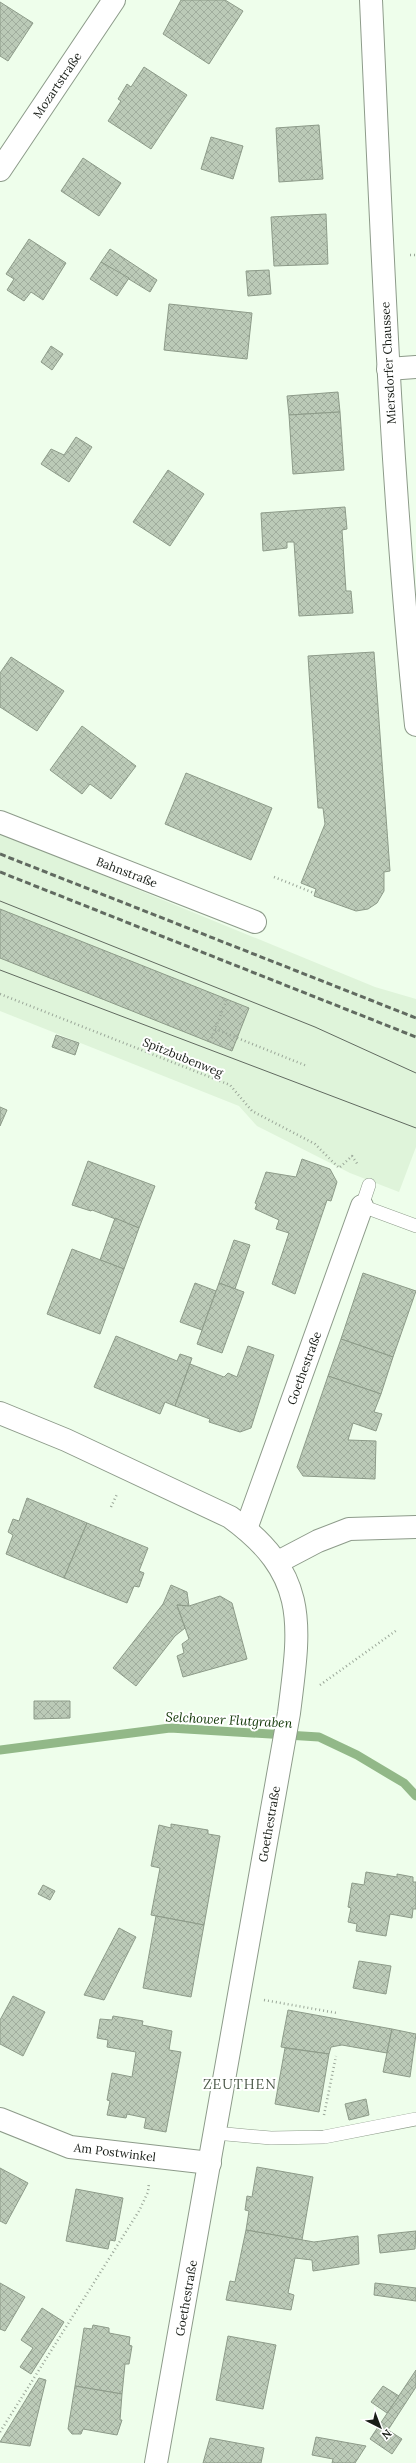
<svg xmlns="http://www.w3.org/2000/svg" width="416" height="2463" viewBox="0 0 416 2463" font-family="Lora,serif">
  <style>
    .built { fill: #dff4da }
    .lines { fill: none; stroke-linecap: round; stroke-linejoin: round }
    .stream { stroke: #92b888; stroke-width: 9 }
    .building { fill: url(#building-cross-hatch); stroke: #8d9b89 }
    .service-casing { stroke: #8d9b8a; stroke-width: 14 }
    .minor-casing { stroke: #8d9b8a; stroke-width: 24 }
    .secondary-casing { stroke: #8d9b8a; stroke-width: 24 }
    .path { stroke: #9aa698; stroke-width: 2.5; stroke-dasharray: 1 3; stroke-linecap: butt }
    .service { stroke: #fff; stroke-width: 13 }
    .minor { stroke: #fff; stroke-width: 22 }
    .secondary { stroke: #fff; stroke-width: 22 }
    .tram { stroke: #616a60; stroke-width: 1 }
    .rail { stroke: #616a60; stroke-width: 3; stroke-dasharray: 6 3; stroke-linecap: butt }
    .labels { text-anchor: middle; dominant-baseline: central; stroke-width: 4; stroke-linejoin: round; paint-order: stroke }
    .street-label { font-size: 12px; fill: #181d17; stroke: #fff }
    .water-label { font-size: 13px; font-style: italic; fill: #0f3504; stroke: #fff }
    .quarter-label { font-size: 14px; letter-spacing: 1px; fill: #4c5949; stroke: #fff }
  </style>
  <defs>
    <pattern id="building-cross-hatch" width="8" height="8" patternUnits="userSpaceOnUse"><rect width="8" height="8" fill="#bbcab7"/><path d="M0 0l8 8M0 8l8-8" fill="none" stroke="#a0ad9d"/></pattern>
  </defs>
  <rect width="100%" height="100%" fill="#eefeeb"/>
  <path class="built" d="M0,833L375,987L416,999V1147L399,1192L350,1173L257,1126L239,1106L0,1011Z"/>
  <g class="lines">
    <path class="stream" d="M0,1750L170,1728L319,1737L357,1755L404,1783L416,1796"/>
  </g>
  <g class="building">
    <path d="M181,0H225L243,11L209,64L163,34Z"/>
    <path d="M0,2L33,23L8,61L0,56Z"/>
    <path d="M144,67L187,95L151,149L108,121L121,101L118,99L127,84L131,87Z"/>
    <path d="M319,125L323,179L279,182L276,128Z"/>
    <path d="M211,137L243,146L233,179L201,169Z"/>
    <path d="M83,158L121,183L99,216L61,191Z"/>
    <path d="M326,214L328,264L274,266L271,217Z"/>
    <path d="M29,239L66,263L43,300L31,292L24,301L7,290L14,279L6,274Z"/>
    <path d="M110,249L157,280L150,292L101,262Z"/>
    <path d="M101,262L129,278L117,296L90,279Z"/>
    <path d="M269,270L271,294L248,296L246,271Z"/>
    <path d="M169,304L252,313L247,359L164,350Z"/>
    <path d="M51,346L63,354L52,370L41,362Z"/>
    <path d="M338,392L340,412L289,415L287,396Z"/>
    <path d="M340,412L344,470L293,474L289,415Z"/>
    <path d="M76,437L92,447L69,482L41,464L51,449L64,455Z"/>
    <path d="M168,470L204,494L170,546L133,522Z"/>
    <path d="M345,507L347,529L342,530L346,591H351L353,613L299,616L294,542H287V548L263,551L261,513Z"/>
    <path d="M374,652L390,871L384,872V891L377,903L368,909L356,911L314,896L316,889L301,883L325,824L323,808H318L308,656Z"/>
    <path d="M11,657L64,691L37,731L0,707V673Z"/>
    <path d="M82,726L136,766L111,799L90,784L82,794L50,770Z"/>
    <path d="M186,773L272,808L251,860L165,824Z"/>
    <path d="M0,909L249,1008L232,1051L0,958Z"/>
    <path d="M56,1035L79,1043L75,1055L52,1047Z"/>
    <path d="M0,1107L7,1110L0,1126Z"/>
    <path d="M302,1159L330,1169L337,1182L331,1201L327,1200L295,1294L272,1284L289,1233L276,1229L279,1220L255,1209L257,1204L255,1203L266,1172L296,1177Z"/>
    <path d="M88,1161L155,1186L139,1228L92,1210L91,1211L72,1205Z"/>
    <path d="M115,1218L139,1228L124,1269L100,1260Z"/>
    <path d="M234,1240L250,1245L235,1289L219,1283Z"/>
    <path d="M72,1249L124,1269L100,1334L47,1314Z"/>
    <path d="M363,1273L416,1291L393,1357L341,1339Z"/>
    <path d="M195,1283L216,1291L202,1330L180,1322Z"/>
    <path d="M219,1283L244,1292L222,1353L197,1344Z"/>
    <path d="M116,1336L177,1361L180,1354L192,1358L175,1406L165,1402L160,1414L94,1387Z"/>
    <path d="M341,1339L393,1357L381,1394L328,1376Z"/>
    <path d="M248,1346L274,1355L251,1428L240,1432L209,1422L210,1419L175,1406L190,1364L224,1377L228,1373L237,1377Z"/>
    <path d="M328,1376L381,1394L374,1412L382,1414L376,1431L353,1423L348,1440L376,1441L375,1479L303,1476L297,1467Z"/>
    <path d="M27,1498L87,1523L64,1578L6,1554L13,1535L8,1532L13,1519L19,1521Z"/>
    <path d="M87,1523L148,1548L139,1571L144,1573L139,1587L134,1586L127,1603L64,1578Z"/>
    <path d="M171,1585L187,1592L189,1606L177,1605L185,1628L175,1636L136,1686L113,1668L163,1604Z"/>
    <path d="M220,1596L232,1603L247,1659L183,1677L177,1656L184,1653L182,1644L189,1639L177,1605L189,1606Z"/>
    <path d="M34,1701H70V1718L34,1719Z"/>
    <path d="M171,1824L208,1830V1834L220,1836L204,1925L151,1915L160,1868L151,1866L159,1825L171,1828Z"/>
    <path d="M366,1872L397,1877V1874L413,1877V1882H416V1909H413L412,1918L390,1914L386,1936L356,1931L357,1924L348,1922L351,1908L348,1907L352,1883L364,1885Z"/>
    <path d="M43,1885L55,1891L50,1900L38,1894Z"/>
    <path d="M156,1916L204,1925L191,1997L143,1988Z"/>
    <path d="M119,1928L136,1937L104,2000L84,1995Z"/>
    <path d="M359,1961L391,1966L386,1994L353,1988Z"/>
    <path d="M13,1996L45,2012L23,2056L0,2044V2020Z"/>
    <path d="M288,2010L392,2029L387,2053L342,2045L331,2047L329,2054L281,2047Z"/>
    <path d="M113,2016L143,2021L142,2025L172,2031L169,2050L181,2052L166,2132L144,2128L146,2118L127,2114L126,2118L107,2115L110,2101L107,2100L112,2073L132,2077L136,2052L107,2047L108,2040L97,2038L100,2019L112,2020Z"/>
    <path d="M392,2029L416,2034L410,2077L383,2072Z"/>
    <path d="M285,2048L329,2054L319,2112L275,2104Z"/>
    <path d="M366,2099L369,2115L349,2120L345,2104Z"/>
    <path d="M257,2167L313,2177L302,2240L246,2230L249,2211L245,2210L247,2196L252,2197Z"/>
    <path d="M0,2168L28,2183L6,2224L0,2221Z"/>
    <path d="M76,2189L123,2198L115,2241L110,2240L108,2249L66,2241Z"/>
    <path d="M246,2230L314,2242L358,2236L359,2264L313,2271L312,2260L295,2258L288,2293L294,2295L291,2310L226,2300L230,2281L235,2282Z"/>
    <path d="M416,2231L415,2249L380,2253L378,2235Z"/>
    <path d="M0,2283L25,2297L5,2331L0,2329Z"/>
    <path d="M375,2283L416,2288V2301L374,2295Z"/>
    <path d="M42,2308L64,2322L31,2374L20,2367L33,2348L21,2340Z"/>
    <path d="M93,2325L109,2328V2333L130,2337L129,2345L132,2346L129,2364H125L122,2394L75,2386L84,2328L92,2329Z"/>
    <path d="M228,2336L276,2345L263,2409L216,2400Z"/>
    <path d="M416,2370V2387L388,2430L402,2439L392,2454L370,2439Z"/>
    <path d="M39,2378L46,2380L30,2446L0,2442Z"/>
    <path d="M75,2386L122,2394L120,2420H122L117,2435L83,2429L81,2434H72L68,2429Z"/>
    <path d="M383,2386L399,2396L387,2413L371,2402Z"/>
    <path d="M316,2437L366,2446L355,2463H332L333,2459L312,2455Z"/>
    <path d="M210,2438L264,2448L261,2463H203Z"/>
  </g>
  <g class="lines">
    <defs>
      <g id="service">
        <path d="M369,1185L362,1206L416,1226"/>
        <path d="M215,2133L271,2138L324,2137L416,2119"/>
      </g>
      <g id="minor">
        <path d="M371,0C382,242 391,484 416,725"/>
        <path d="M0,170L114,0"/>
        <path d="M388,369L416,367"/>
        <path d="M0,822L255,922"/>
        <path d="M246,1529L362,1206"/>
        <path d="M278,1562L318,1541L349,1529L416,1527"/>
        <path d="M0,2119L70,2147L210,2163"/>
      </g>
      <path id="secondary" d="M0,1413L66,1440L230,1517C310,1575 300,1625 289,1713L156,2463"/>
    </defs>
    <use href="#service" class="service-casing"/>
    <use href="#minor" class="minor-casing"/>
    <use href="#secondary" class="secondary-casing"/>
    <g class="path">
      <path d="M410,255H416"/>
      <path d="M274,877L314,893"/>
      <path d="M0,994L230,1085L252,1111L315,1144L339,1168L352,1156L358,1165"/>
      <path d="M215,1029L307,1066"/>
      <path d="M210,1042L227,999"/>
      <path d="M111,1507L117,1494"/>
      <path d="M320,1685L397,1630"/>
      <path d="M264,2000L337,2013"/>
      <path d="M324,2115L336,2056"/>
      <path d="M0,2432L139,2211L148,2192L149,2183"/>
    </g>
    <use href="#service" class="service"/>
    <use href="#minor" class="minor"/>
    <use href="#secondary" class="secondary"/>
    <g class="tram">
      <path d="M0,901L315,1027L416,1073"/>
      <path d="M0,970L416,1128"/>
    </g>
    <g class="rail">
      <path d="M0,854L416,1018"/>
      <path d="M0,872L416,1037"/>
    </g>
  </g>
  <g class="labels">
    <g class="street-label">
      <text transform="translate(57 85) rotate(-56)">Mozartstraße</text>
      <text transform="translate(388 363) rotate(-93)">Miersdorfer Chaussee</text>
      <text transform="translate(127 872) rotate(21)">Bahnstraße</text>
      <text transform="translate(183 1057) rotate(22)">Spitzbubenweg</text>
      <text transform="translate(304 1368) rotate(-70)">Goethestraße</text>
      <text transform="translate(269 1824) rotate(-80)">Goethestraße</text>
      <text transform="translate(115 2152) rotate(7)">Am Postwinkel</text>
      <text transform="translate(186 2298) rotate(-80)">Goethestraße</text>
    </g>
    <g class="water-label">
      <text transform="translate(229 1720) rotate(3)">Selchower Flutgraben</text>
    </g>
    <g class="quarter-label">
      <text x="240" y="2084">ZEUTHEN</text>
    </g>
  </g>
  <g transform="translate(380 2427) rotate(138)" stroke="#ffffff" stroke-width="3" paint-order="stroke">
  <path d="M0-3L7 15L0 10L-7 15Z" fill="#181d17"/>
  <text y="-6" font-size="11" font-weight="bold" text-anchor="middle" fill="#181d17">N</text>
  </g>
</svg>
